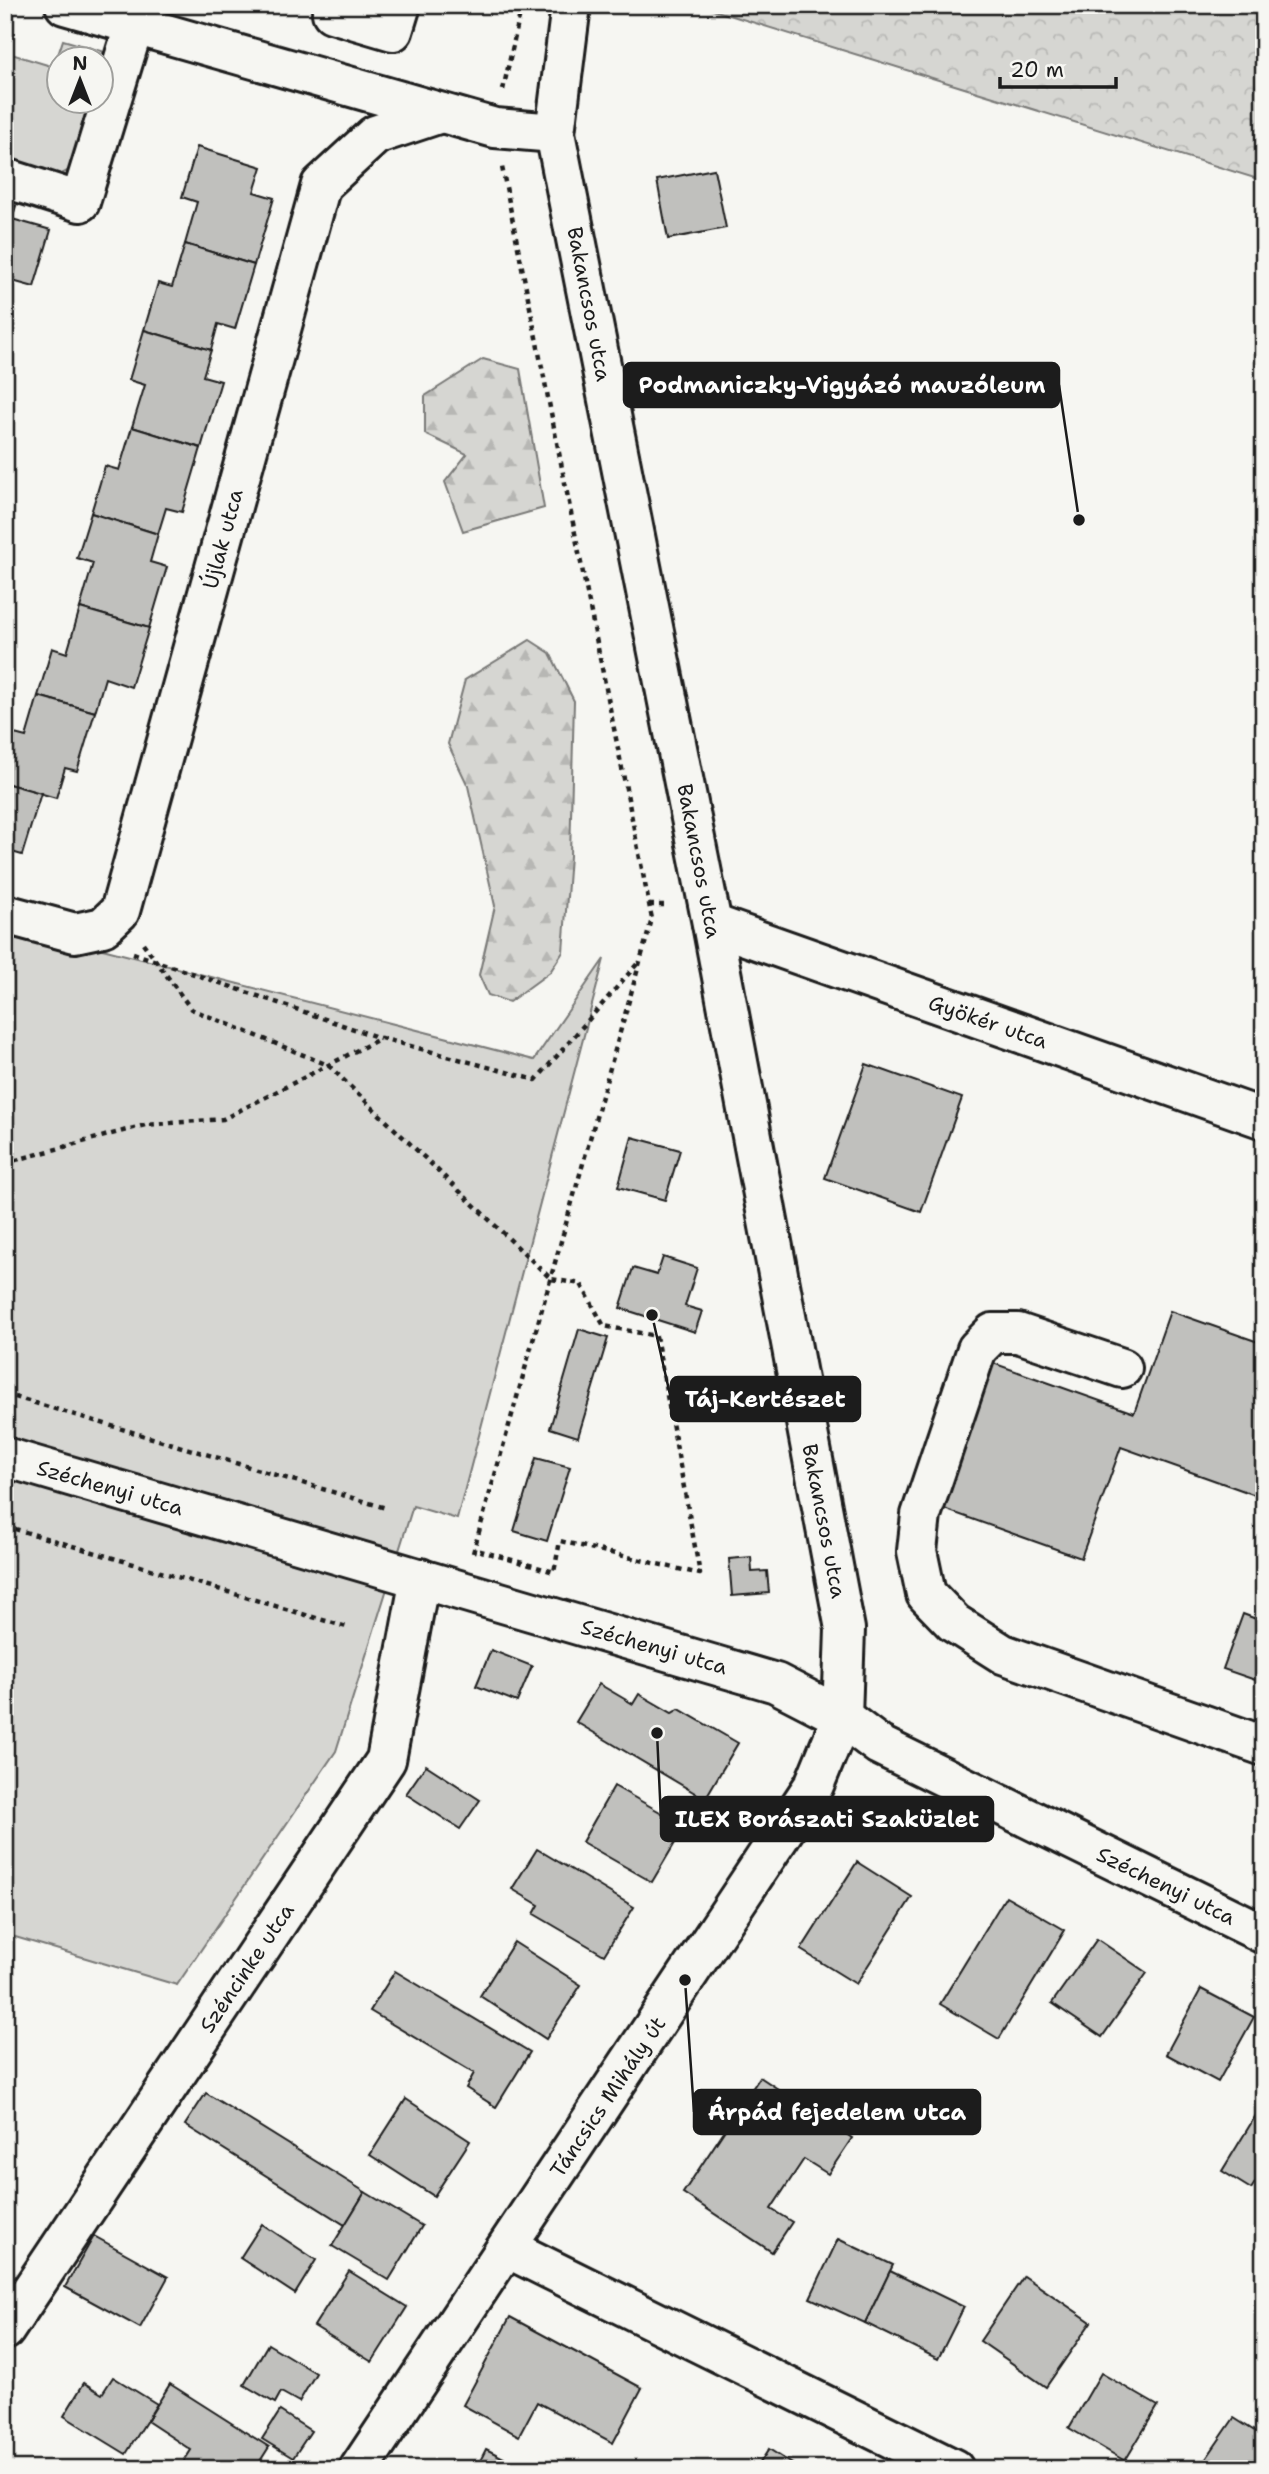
<svg xmlns="http://www.w3.org/2000/svg" width="1269" height="2474" viewBox="0 0 1269 2474" font-family="'Shantell Sans',sans-serif">
  <style>
    .grass { fill: #d6d6d2; stroke: #797977; stroke-width: 2 }
    .forest { fill: url(#forest-firs); stroke: #797977; stroke-width: 2 }
    .park { fill: url(#park-crowns); stroke: #797977; stroke-width: 2 }
    .building { fill: #c0c0bd; stroke: #1c1c1c; stroke-width: 2 }
    .lines { fill: none; stroke-linecap: round; stroke-linejoin: round }
    .minor-casing { stroke: #1c1c1c; stroke-width: 44 }
    .path { stroke: #1c1c1c; stroke-width: 4.5; stroke-dasharray: 5 5; stroke-linecap: butt }
    .minor { stroke: #f6f6f2; stroke-width: 38 }
    .labels { text-anchor: middle; dominant-baseline: central; stroke-width: 7; stroke-linejoin: round; paint-order: stroke }
    .street-label { font-size: 21px; fill: #1c1c1c; stroke: #f6f6f2 }
    .leader { fill: none; stroke: #1c1c1c; stroke-width: 2.5 }
    .callout-dot { fill: #1c1c1c; stroke: #f6f6f2; stroke-width: 2.5 }
    .callout { fill: #1c1c1c; stroke: #1c1c1c; stroke-width: 2.5 }
    .callout-label { font-size: 23px; text-anchor: middle; font-weight: bold; fill: #fff }
  </style>
  <defs>
    <pattern id="forest-firs" width="22" height="20" patternUnits="userSpaceOnUse" patternTransform="scale(1.75)"><rect width="22" height="20" fill="#d6d6d2"/><path d="M5 1l3.5 6h-7zM16 11l3.5 6h-7z" fill="#b7b7b4"/></pattern>
    <pattern id="park-crowns" width="20" height="18" patternUnits="userSpaceOnUse" patternTransform="scale(1.75)"><rect width="20" height="18" fill="#d6d6d2"/><path d="M2 6a3 3 0 1 1 6 0M12 15a3 3 0 1 1 6 0" fill="none" stroke="#b7b7b4"/></pattern>
  </defs>
  <rect width="100%" height="100%" fill="#f6f6f2"/>
  <filter id="ink" filterUnits="userSpaceOnUse"><feTurbulence type="fractalNoise" baseFrequency=".0143" numOctaves="2"/><feDisplacementMap in="SourceGraphic" scale="14" xChannelSelector="R" yChannelSelector="G"/><feConvolveMatrix kernelMatrix="1 2 1 2 8 2 1 2 1" color-interpolation-filters="sRGB"/></filter>
  <g filter="url(#ink)">
    <g class="grass">
      <path d="M63,40L102,51L110,64L102,92V60H60V102H98L79,165L54,178L5,163V52L54,67Z"/>
      <path d="M5,924L534,1060L604,959L457,1519L413,1506L336,1751L177,1985L5,1934Z"/>
    </g>
    <g class="forest">
      <path d="M483,359L520,369L544,508L463,531L445,482L467,454L425,434V396Z"/>
      <path d="M530,640L550,653L574,701L570,856L563,952L550,972L509,1002L488,995L479,975L495,906L468,786L448,744L465,680Z"/>
    </g>
    <path class="park" d="M697,5H1264V181Z"/>
    <g class="building">
      <path d="M197,147L262,167L254,192L274,198L254,265L185,244L197,202L182,197Z"/>
      <path d="M714,169L726,228L668,239L657,180Z"/>
      <path d="M5,203L16,206L12,219L51,230L34,287L5,279Z"/>
      <path d="M185,244L254,265L235,329L218,324L211,350L144,330L158,283L172,287Z"/>
      <path d="M144,330L211,350L203,376L221,381L201,448L132,427L145,385L129,380Z"/>
      <path d="M132,427L201,448L182,512L166,508L158,534L91,513L105,466L119,470Z"/>
      <path d="M91,513L158,534L150,562L167,567L149,628L80,608L93,563L77,558Z"/>
      <path d="M80,608L149,628L131,687L105,678L95,712L38,696L52,648L67,653Z"/>
      <path d="M38,696L95,712L77,771L65,768L56,798L5,783L7,732L26,737Z"/>
      <path d="M5,783L41,793L22,855L5,850Z"/>
      <path d="M866,1064L962,1098L921,1212L825,1178Z"/>
      <path d="M632,1137L680,1150L665,1200L618,1187Z"/>
      <path d="M663,1257L697,1268L685,1306L702,1311L695,1332L620,1308L633,1268L657,1275Z"/>
      <path d="M1170,1311L1264,1344V1498L1121,1447L1081,1558L941,1508L993,1363L1134,1413Z"/>
      <path d="M579,1329L608,1338L578,1437L550,1428Z"/>
      <path d="M536,1458L570,1467L547,1541L514,1531Z"/>
      <path d="M751,1557L752,1572L767,1571L769,1593L732,1596L729,1559Z"/>
      <path d="M1243,1614L1264,1622V1683L1223,1669Z"/>
      <path d="M491,1650L532,1666L517,1702L476,1686Z"/>
      <path d="M599,1684L633,1704L639,1694L672,1713L679,1709L738,1743L705,1799L576,1722Z"/>
      <path d="M426,1765L480,1800L460,1829L406,1794Z"/>
      <path d="M614,1786L685,1826L652,1882L582,1842Z"/>
      <path d="M537,1849L634,1907L604,1955L534,1914L539,1905L512,1889Z"/>
      <path d="M857,1862L912,1897L856,1984L801,1950Z"/>
      <path d="M1006,1896L1065,1930L999,2039L940,2004Z"/>
      <path d="M1097,1939L1147,1973L1102,2037L1052,2003Z"/>
      <path d="M514,1942L581,1985L546,2039L480,1996Z"/>
      <path d="M395,1971L530,2052L496,2107L466,2088L474,2073L370,2011Z"/>
      <path d="M1201,1989L1254,2017L1218,2082L1166,2054Z"/>
      <path d="M760,2077L852,2138L828,2174L804,2159L771,2209L792,2222L772,2252L683,2193Z"/>
      <path d="M206,2093L365,2192L345,2225L185,2125Z"/>
      <path d="M406,2099L470,2141L434,2196L370,2155Z"/>
      <path d="M1264,2102V2169L1251,2189L1222,2171Z"/>
      <path d="M365,2192L422,2226L389,2280L332,2246Z"/>
      <path d="M262,2224L316,2260L295,2294L240,2258Z"/>
      <path d="M94,2236L168,2277L140,2328L65,2287Z"/>
      <path d="M838,2239L893,2265L865,2323L810,2298Z"/>
      <path d="M349,2271L407,2307L372,2362L314,2326Z"/>
      <path d="M890,2271L964,2307L938,2359L865,2323Z"/>
      <path d="M1024,2276L1091,2322L1046,2387L980,2341Z"/>
      <path d="M510,2317L642,2388L613,2443L537,2402L519,2436L463,2405Z"/>
      <path d="M268,2344L316,2373L299,2402L281,2392L275,2403L244,2385Z"/>
      <path d="M1101,2373L1158,2406L1125,2461L1069,2428Z"/>
      <path d="M113,2377L157,2404L126,2454L64,2416L84,2383L102,2394Z"/>
      <path d="M170,2384L269,2447L255,2469H179L191,2450L147,2421Z"/>
      <path d="M280,2411L311,2431L293,2458L262,2439Z"/>
      <path d="M1234,2418L1264,2437V2469H1199Z"/>
      <path d="M486,2449L525,2469H476Z"/>
      <path d="M769,2449L800,2469H756Z"/>
    </g>
    <g class="lines">
      <defs>
        <g id="minor">
          <path d="M65,5L495,128L555,133"/>
          <path d="M332,13L393,31L401,5"/>
          <path d="M5,178L80,202L134,26"/>
          <path d="M5,914L75,933L103,927L120,911L321,185L375,135L441,113"/>
          <path d="M712,924L1264,1119"/>
          <path d="M1122,1368L1018,1333H993L977,1349L921,1515L917,1551L926,1594L954,1623L1003,1654L1264,1746"/>
          <path d="M5,1457L776,1683L842,1717L879,1745L1264,1934"/>
          <path d="M507,2248L954,2469"/>
          <path d="M5,2330L386,1760L420,1578"/>
          <path d="M359,2469L814,1785L842,1717L845,1629L712,924L555,133L571,5"/>
        </g>
      </defs>
      <use href="#minor" class="minor-casing"/>
      <g class="path">
        <path d="M503,90L522,5"/>
        <path d="M649,905H669"/>
        <path d="M143,943L191,1009L328,1065L551,1279L581,1284L604,1326L656,1336L700,1574L560,1541L554,1572L474,1549"/>
        <path d="M133,953L380,1038"/>
        <path d="M5,1163L145,1125L223,1119L381,1038L536,1080L638,963"/>
        <path d="M5,1394L386,1508"/>
        <path d="M5,1526L350,1628"/>
        <path d="M473,1553L652,919L502,167"/>
      </g>
      <use href="#minor" class="minor"/>
    </g>
  </g>
  <g class="labels">
    <g class="street-label">
      <text transform="translate(589 304) rotate(79)">Bakancsos utca</text>
      <text transform="translate(223 539) rotate(-75)">Újlak utca</text>
      <text transform="translate(699 861) rotate(79)">Bakancsos utca</text>
      <text transform="translate(988 1022) rotate(19)">Gyökér utca</text>
      <text transform="translate(110 1488) rotate(16)">Széchenyi utca</text>
      <text transform="translate(824 1521) rotate(79)">Bakancsos utca</text>
      <text transform="translate(654 1647) rotate(16)">Széchenyi utca</text>
      <text transform="translate(1166 1886) rotate(26)">Széchenyi utca</text>
      <text transform="translate(247 1968) rotate(-56)">Széncinke utca</text>
      <text transform="translate(608 2097) rotate(-56)">Táncsics Mihály út</text>
    </g>
  </g>
  <path class="leader" d="M1079 520L1059 385M652 1315L671 1399M657 1733L661 1819M685 1980L694 2112"/>
  <g class="callout-dot">
    <circle cx="1079" cy="520" r="7"/>
    <circle cx="652" cy="1315" r="7"/>
    <circle cx="657" cy="1733" r="7"/>
    <circle cx="685" cy="1980" r="7"/>
  </g>
  <g class="callout">
    <rect x="624" y="363" width="435" height="44" rx="7"/>
    <rect x="671" y="1377" width="189" height="44" rx="7"/>
    <rect x="661" y="1797" width="332" height="44" rx="7"/>
    <rect x="694" y="2090" width="286" height="44" rx="7"/>
  </g>
  <g class="callout-label">
    <text x="842" y="393">Podmaniczky-Vigyázó mauzóleum</text>
    <text x="765" y="1407">Táj-Kertészet</text>
    <text x="827" y="1827">ILEX Borászati Szaküzlet</text>
    <text x="837" y="2120">Árpád fejedelem utca</text>
  </g>
  <rect width="1269" height="2474" fill="none" stroke="#f6f6f2" stroke-width="28"/>
  <rect x="14" y="14" width="1241" height="2446" fill="none" stroke="#1c1c1c" stroke-width="2.5" filter="url(#ink)"/>
  <g transform="translate(80 80)"><circle r="33" fill="#f6f6f2" stroke="#9f9f9c" stroke-width="2"/>
  <path d="M0-5L12 26L0 18L-12 26Z" fill="#1c1c1c"/>
  <text y="-10" font-size="19" font-weight="bold" text-anchor="middle" fill="#1c1c1c">N</text>
  </g>
  <path d="M1000 77v10h116v-10" fill="none" stroke="#1c1c1c" stroke-width="3.5"/>
  <text x="1010" y="77" font-size="21" fill="#1c1c1c" stroke="#f6f6f2" stroke-width="5" paint-order="stroke">20 m</text>
</svg>
